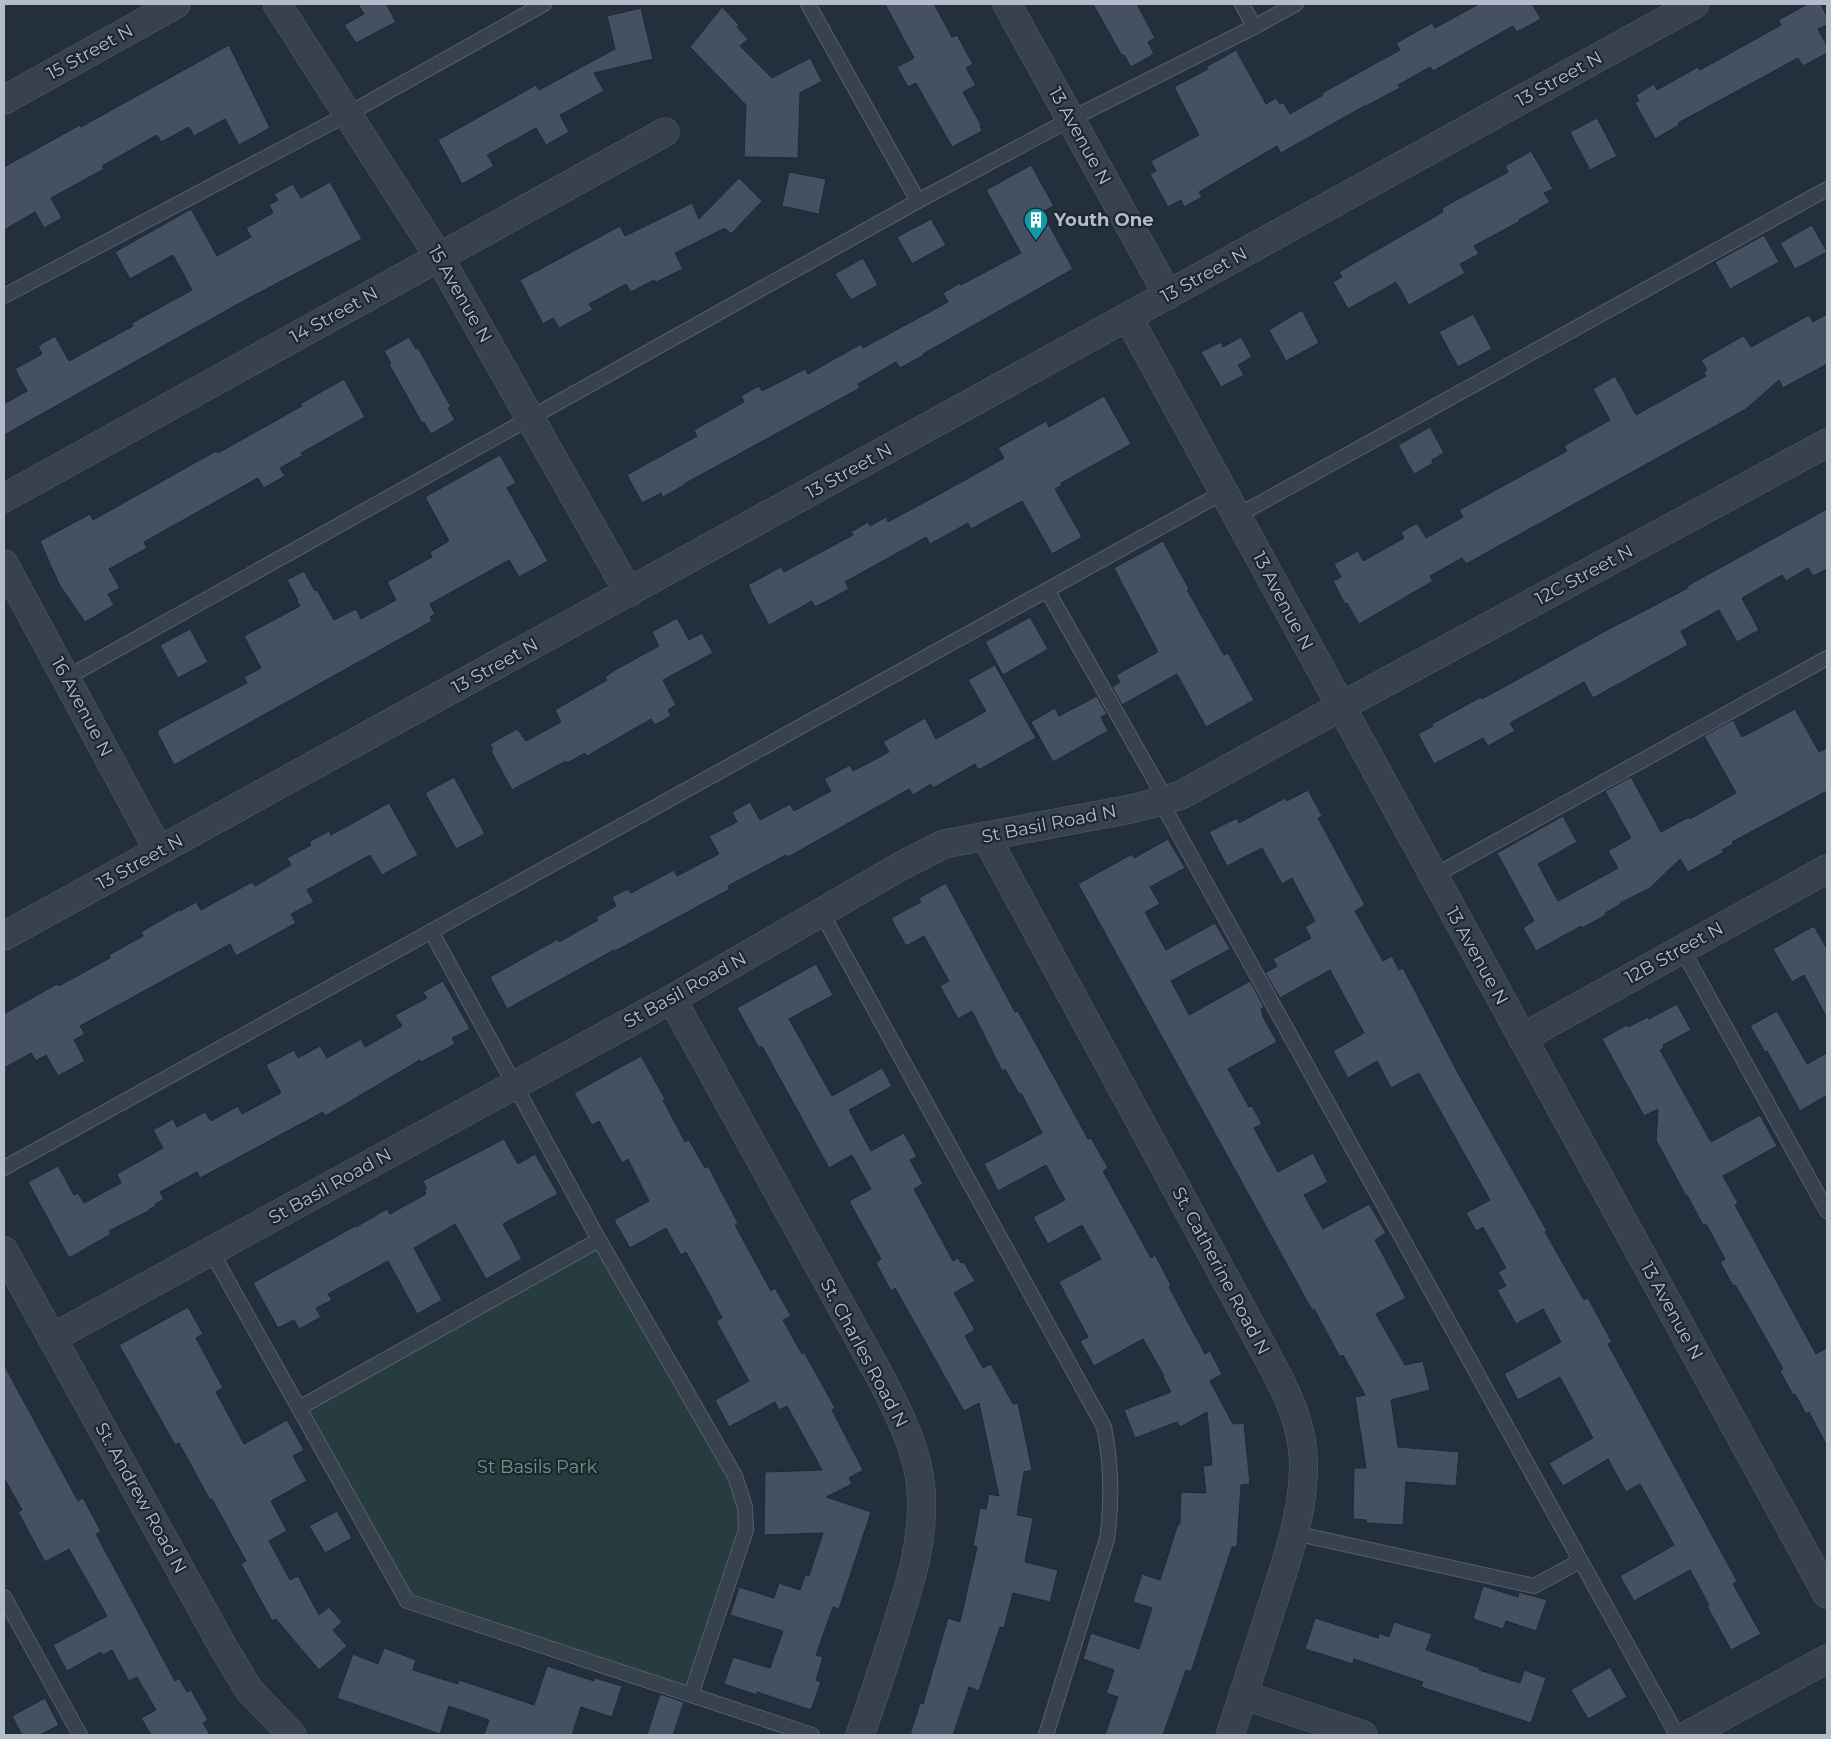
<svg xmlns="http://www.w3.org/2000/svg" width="1831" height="1739" viewBox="0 0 1831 1739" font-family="Montserrat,sans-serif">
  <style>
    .green { fill: #263c3f }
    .building { fill: #455162; stroke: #1f2835 }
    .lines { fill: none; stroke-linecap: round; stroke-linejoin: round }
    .service-casing { stroke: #565f6c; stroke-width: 16 }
    .minor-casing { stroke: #565f6c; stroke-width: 29 }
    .tertiary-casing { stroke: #565f6c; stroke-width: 29 }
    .service { stroke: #38414e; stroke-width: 14 }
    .minor { stroke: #38414e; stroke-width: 28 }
    .tertiary { stroke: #38414e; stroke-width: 28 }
    .labels { text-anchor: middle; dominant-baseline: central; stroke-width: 4.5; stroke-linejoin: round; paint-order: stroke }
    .street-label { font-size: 18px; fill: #b4bcc9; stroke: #1d2633 }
    .poi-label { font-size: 18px; font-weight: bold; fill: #b4bcc9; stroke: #1d2633; text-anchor: start }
    .park-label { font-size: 18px; fill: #6b9a76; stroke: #1d2633 }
  </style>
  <rect width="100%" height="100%" fill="#242f3e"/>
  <path class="green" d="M599,1240L735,1476L747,1521L691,1695L407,1601L299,1408Z"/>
  <g class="building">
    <path d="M358,4H386L396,22L356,43L344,25L364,14Z"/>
    <path d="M885,4H934L952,37L957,35L973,64L966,68L976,85L963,92L981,125L980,126L982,131L952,147L916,83L908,87L897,67L914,58Z"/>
    <path d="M1093,4H1137L1155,38L1148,42L1154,54L1131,67L1124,55L1122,56Z"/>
    <path d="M1479,4H1532L1541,19L1517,32L1513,26L1433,71L1430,67L1398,85L1400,88L1366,106V105L1281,153L1277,146L1199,192L1202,197L1184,207L1181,200L1168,207L1150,174L1156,171L1151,161L1199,135L1174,87L1208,69L1206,67L1236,50L1266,104L1276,98L1280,104L1283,102L1290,114L1323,95L1322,93L1400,50L1396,43L1398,42L1432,23L1435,28Z"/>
    <path d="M1808,4H1821L1827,17V25L1818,29L1827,46V53L1803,66L1798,58L1678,123L1679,125L1655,139L1635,103L1639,101L1636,95L1654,84L1657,90L1698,67L1700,70L1781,25L1778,20Z"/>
    <path d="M722,7L739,25L737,27L748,39L740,46L772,78L810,58L822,81L800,93L798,158L744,157L746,105L690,47Z"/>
    <path d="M641,8L653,59L594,73L604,91L560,115L569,132L546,145L536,128L487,155L494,166L462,184L438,140L536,85L539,90L615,49L607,16Z"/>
    <path d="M229,45L270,128L239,145L225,119L194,136L189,127L161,142L157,135L102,166L104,169L51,198L62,218L44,228L35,212L4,230V167L80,125L81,127Z"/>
    <path d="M1597,118L1617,156L1590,170L1570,132Z"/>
    <path d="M1531,151L1553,189L1544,193L1550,202L1519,220L1520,221L1474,246L1479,254L1460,264L1465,273L1409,305L1396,282L1348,309L1333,282L1342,277L1339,272L1443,212L1442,208L1508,172L1505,166Z"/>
    <path d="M1031,165L1054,206L1042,212L1073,269L923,354L924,355L900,368L896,362L858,384L860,388L684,484V485L663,497L661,493L642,503L627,475L697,436L694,430L744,402L741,396L759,386L762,391L805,369L808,374L861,344L863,348L948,302L943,293L960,283L961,285L1021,253L986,190Z"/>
    <path d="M789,172L826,179L819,214L782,206Z"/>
    <path d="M739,178L762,201L731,234L725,228L675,253L683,269L656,282L654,280L631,292L626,284L589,304L593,310L559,328L553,318L543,324L520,280L620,226L625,236L692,203L699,219Z"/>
    <path d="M330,182L362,239L247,299L4,435V404L27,391L15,369L42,354L38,346L55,336L69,361L133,326L132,323L192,290L173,255L130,279L115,252L191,209L217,256L251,237L246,228L273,213L269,205L278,200L274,194L293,184L301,198Z"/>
    <path d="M931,219L946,245L912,264L897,237Z"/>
    <path d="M1812,225L1827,252L1795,269L1780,243Z"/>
    <path d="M1764,235L1779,262L1730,289L1715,262Z"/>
    <path d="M863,258L878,285L851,300L835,274Z"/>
    <path d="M1302,310L1319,343L1286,361L1269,330Z"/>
    <path d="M1473,314L1492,349L1458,367L1439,332Z"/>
    <path d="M1827,314V364L1783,388L1779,380L1746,409L1466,564L1462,558L1430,576L1433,581L1359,624L1347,603L1345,604L1333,581L1341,577L1334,564L1358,551L1363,561L1404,538L1401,532L1417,523L1426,538L1463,517L1459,510L1567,451L1564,446L1610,420L1593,389L1615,376L1636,415L1706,376L1704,372L1707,370L1701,360L1743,336L1745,337L1751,347L1809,315L1813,322Z"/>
    <path d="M409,337L416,349L418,348L451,407L448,408L455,420L431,434L424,422L422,423L389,364L391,363L384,351Z"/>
    <path d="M1241,337L1252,357L1238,365L1244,375L1221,387L1201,352L1221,342L1223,347Z"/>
    <path d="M344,379L365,417L301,453L303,455L280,468L285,476L264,488L258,478L144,542L147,548L109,569L120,588L108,594L114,605L85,622L59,584L40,541L90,514L93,520L216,451L218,453L302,406L300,404Z"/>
    <path d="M1104,396L1131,444L1061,483L1062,485L1055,489L1082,537L1052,554L1022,501L971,529L968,523L930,544L926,537L845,582L849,589L815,607L812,601L769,625L750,590H751L748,585L781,567L784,572L853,535L851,532L868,522L870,526L886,517L888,522L949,489L1004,458L998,448L1046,421L1049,427Z"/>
    <path d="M1430,427L1444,453L1432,460L1433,463L1414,474L1398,445Z"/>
    <path d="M500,455L516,483L507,488L548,561L519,577L509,560L430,604L435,614L430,617L432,621L174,765L157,732L159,731L158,730L247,683L244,677L261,668L244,636L300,606L297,601L298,600L287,580L304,571L315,591L317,590L334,620L356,609L361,619L396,600L387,582L432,557L430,552L449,541L425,497Z"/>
    <path d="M1827,509V569L1813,576L1808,568L1786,581L1782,575L1742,598L1759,630L1737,642L1719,610L1681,631L1688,645L1593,698L1584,682L1510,723L1515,731L1488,746L1483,738L1434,764L1418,734L1433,726L1432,724L1481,697L1482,699L1609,629L1688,588L1687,586Z"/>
    <path d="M1163,541L1189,589L1187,590L1224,655L1228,653L1254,700L1206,727L1177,674L1122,705L1112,687L1120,682L1116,675L1158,652L1114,568Z"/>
    <path d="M1030,617L1048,649L1003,675L985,642Z"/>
    <path d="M677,618L689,640L702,633L713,653L663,680L676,705L668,710L671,716L655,725L651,719L587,756L585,753L567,763L566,761L512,790L491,751L493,750L490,744L517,729L526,741L561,722L555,710L607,680L605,677L615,670L659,646L652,632Z"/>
    <path d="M190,629L208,662L178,678L160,645Z"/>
    <path d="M995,665L1036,738L978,770L975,764L933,788L931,784L913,795L909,789L788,857L786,855L728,886L730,889L615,951L614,950L507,1009L490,977L558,939L559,942L598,920L596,917L616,906L612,897L628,889L631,893L674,870L677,876L719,854L709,836L737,822L732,812L750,802L760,820L790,804L794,811L831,791L824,779L850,765L853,771L889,752L883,742L925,718L936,739L986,711L968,680Z"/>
    <path d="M1097,696L1107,714L1101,717L1108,731L1053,762L1031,722L1055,708L1059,716Z"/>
    <path d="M1795,709L1819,752L1827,748V791L1732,842L1733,844L1722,850L1724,852L1688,872L1680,859L1650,888L1620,903L1621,904L1605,913L1606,915L1582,928L1581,926L1536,951L1523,928L1534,921L1497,853L1563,816L1577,842L1538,864L1558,901L1618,868L1608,851L1631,838L1605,791L1631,777L1661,832L1689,817L1690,819L1736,793L1704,736L1733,720L1742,737Z"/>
    <path d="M454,777L485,834L456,849L425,793Z"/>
    <path d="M1308,790L1322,816L1318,818L1365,905L1355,911L1383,961L1392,956L1399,970L1403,968L1459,1075L1547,1231L1545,1232L1584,1300L1588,1298L1612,1342L1608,1344L1737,1581L1733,1584L1761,1634L1731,1650L1707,1606L1709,1605L1690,1570L1634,1601L1620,1576L1674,1545L1640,1484L1626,1492L1608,1459L1563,1486L1549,1463L1593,1438L1560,1377L1518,1400L1504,1374L1561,1342L1543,1309L1516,1324L1497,1290L1506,1286L1498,1272L1506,1268L1483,1227L1476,1231L1466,1213L1490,1200L1419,1073L1391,1088L1377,1061L1348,1078L1333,1051L1364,1033L1330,970L1280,998L1265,973L1277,966L1273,959L1311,938L1305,927L1315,921L1292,878L1282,884L1262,848L1227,866L1209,832L1237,818L1239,823L1285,798L1287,801Z"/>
    <path d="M389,803L418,855L382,875L370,855L307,890L314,902L291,914L296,923L236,956L230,944L80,1026L85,1034L74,1040L85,1061L58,1076L46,1055L36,1061L31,1053L4,1068V1014L57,984L59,986L110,958L109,955L143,936L141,932L179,910L180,911L196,902L201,910L252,882L255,886L291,865L287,858L311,845L309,842L329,831L331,835Z"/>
    <path d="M1168,839L1185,868L1150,887L1160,904L1145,912L1166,950L1215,923L1230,949L1171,981L1189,1015L1250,981L1264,1007L1261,1009L1263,1014L1262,1015L1277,1042L1228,1069L1249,1107L1252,1106L1262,1124L1254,1128L1278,1172L1313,1153L1328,1182L1304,1195L1323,1229L1369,1204L1386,1233L1375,1240L1406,1298L1376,1314L1405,1365L1423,1361L1430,1390L1391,1400L1398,1447L1459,1452L1456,1486L1406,1482L1403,1525L1366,1523V1520L1353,1519L1354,1468H1366L1355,1397L1365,1395L1343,1355L1340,1357L1314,1309L1312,1310L1078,884L1132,854L1134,858Z"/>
    <path d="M946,883L1015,1012L1018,1011L1088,1139L1091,1138L1108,1168L1103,1171L1151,1258L1155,1255L1171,1285L1169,1287L1205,1354L1210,1351L1222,1374L1210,1381L1233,1424L1244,1423L1250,1484L1241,1485L1237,1547H1232L1191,1672L1186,1670L1163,1735H1105L1118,1697L1106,1693L1114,1670L1083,1659L1091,1633L1139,1649L1152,1608L1133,1602L1142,1574L1160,1580L1178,1524H1180L1181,1492L1206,1493L1203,1466L1212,1465L1207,1412L1180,1427L1177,1422L1135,1438L1124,1410L1171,1392L1163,1377L1164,1376L1143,1339L1094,1366L1080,1341L1088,1337L1059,1282L1101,1259L1082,1225L1048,1244L1033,1217L1065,1200L1046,1165L998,1191L984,1164L1042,1133L1021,1093L1019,1094L1005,1069L1002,1071L972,1011L958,1019L940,986L949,981L924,936L906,946L891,918L921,902L919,898Z"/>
    <path d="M1814,926L1827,949V1018L1804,975L1792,982L1773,949Z"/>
    <path d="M816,964L833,995L789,1019L832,1096L882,1068L892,1086L849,1110L871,1151L904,1133L917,1157L910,1160L923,1184L914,1189L953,1261L958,1258L961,1263L964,1262L975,1281L954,1293L975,1330L965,1336L983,1368L991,1364L1013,1404L1018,1403L1032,1470L1024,1472L1017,1515L1033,1518L1025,1562L1058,1570L1050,1602L1013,1593L1004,1628L1000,1627L979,1691L969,1687L953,1735H910L920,1703L923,1704L948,1618L960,1622L977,1547L973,1546L980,1508L986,1509L989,1494L999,1496L979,1403L964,1411L895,1288L891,1291L876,1263L881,1259L849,1201L871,1189L852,1155L829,1168L762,1046L759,1048L737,1008Z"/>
    <path d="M443,981L470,1029L452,1038L455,1044L421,1062L420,1060L325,1116L323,1112L200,1178L197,1172L160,1192L164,1199L155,1204L156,1206L149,1209L150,1210L109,1231L111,1234L69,1258L28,1182L58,1166L74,1195L78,1193L84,1203L121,1183L117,1174L163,1148L153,1130L173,1119L177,1127L205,1112L211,1121L238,1106L242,1114L281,1093L266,1065L294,1050L298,1058L320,1046L327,1058L361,1039L365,1047L402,1026L395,1015L427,998L423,992Z"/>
    <path d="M1677,1004L1691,1030L1663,1045L1664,1048L1660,1050L1711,1142L1760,1115L1777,1146L1723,1176L1738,1203L1735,1205L1816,1354L1827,1348V1446L1809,1412L1806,1414L1795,1394L1793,1395L1780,1371L1783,1369L1747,1305L1735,1285L1733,1286L1720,1262L1725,1259L1706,1224L1703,1225L1687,1195L1686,1196L1656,1140L1658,1109L1644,1116L1602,1039L1627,1025L1628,1027L1648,1017L1649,1019Z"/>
    <path d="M1777,1011L1807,1064L1827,1053V1095L1800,1111L1767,1051L1765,1052L1750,1026Z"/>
    <path d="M641,1056L665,1099L663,1100L685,1142L689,1140L705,1168L708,1166L738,1223L735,1225L771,1291L775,1288L791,1316L783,1320L802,1354L804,1352L835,1408L832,1410L863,1470L849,1478L852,1484L826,1497L871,1512L839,1609L833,1607L816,1655L823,1657L816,1680L821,1682L811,1710L757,1692V1695L724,1684L733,1657L770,1668L783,1631L730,1615L739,1587L774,1598L779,1583L800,1590L805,1575L809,1576L823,1533L764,1535L765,1472L822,1470L787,1406L779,1410L775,1402L729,1427L715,1400L749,1381L716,1321L722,1318L705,1286L686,1252L681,1255L666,1228L630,1248L614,1220L649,1201L628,1159L622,1163L599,1121L592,1125L574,1093Z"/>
    <path d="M504,1139L518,1164L535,1154L558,1194L503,1224L522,1259L486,1279L455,1224L414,1248L442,1300L417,1314L388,1261L328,1294L332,1300L316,1308L321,1317L299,1329L294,1320L278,1328L253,1283L355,1226L356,1227L387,1209L390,1214L426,1194L424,1190L427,1189L423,1181Z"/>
    <path d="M188,1307L203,1334L196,1338L223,1388L216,1392L244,1444L287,1420L304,1450L293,1456L307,1481L271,1501L287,1531L269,1541L290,1580L298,1576L319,1615L329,1607L342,1622L333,1630L347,1646L319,1670L276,1619L272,1621L241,1564L246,1561L212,1499L210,1500L179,1443L175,1445L119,1345Z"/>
    <path d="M4,1365L78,1501L83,1498L101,1531L96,1534L175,1681L179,1678L187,1692L191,1690L208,1720L203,1723L210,1735H151L141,1718L156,1710L137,1677L129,1681L112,1650L103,1655L101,1652L67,1671L53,1645L107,1616L69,1549L45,1562L18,1512L22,1510L4,1478Z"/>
    <path d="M337,1511L352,1538L325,1553L309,1526Z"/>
    <path d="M1483,1586L1518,1597L1519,1592L1547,1600L1536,1631L1506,1621L1503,1629L1473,1619Z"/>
    <path d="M1315,1618L1378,1638L1379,1633L1389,1637L1394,1622L1432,1634L1426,1650L1480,1668L1479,1670L1520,1683L1524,1670L1546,1678L1531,1723L1421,1687L1423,1682L1354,1659L1353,1664L1305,1649Z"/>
    <path d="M384,1648L416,1660L413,1670L458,1684L459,1680L534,1705L547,1666L594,1681L595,1678L622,1686L612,1717L581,1707L572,1735H484L489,1720L449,1706L440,1734L337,1698L353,1654L378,1664Z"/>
    <path d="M1610,1667L1627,1697L1588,1719L1571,1690Z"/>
    <path d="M660,1694L684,1702L673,1735H647Z"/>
    <path d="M45,1698L59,1725L40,1735H22L12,1716Z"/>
  </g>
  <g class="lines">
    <defs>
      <g id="service">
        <path d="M808,4L918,201"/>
        <path d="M1242,4L1254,27"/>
        <path d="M4,296L348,114L544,4"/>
        <path d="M1237,516L1827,189"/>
        <path d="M1047,590L1166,800"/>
        <path d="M66,678L918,201L1071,119L1254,27L1296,4"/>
        <path d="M1161,802L1677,1735"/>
        <path d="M1434,876L1827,658"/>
        <path d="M821,912L1104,1427C1111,1462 1112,1503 1107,1539L1046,1735"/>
        <path d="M1682,949L1827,1211"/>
        <path d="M4,1168L1224,492"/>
        <path d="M599,1240L735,1476L745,1507L746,1530L691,1695"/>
        <path d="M211,1251L407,1601L812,1735"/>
        <path d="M299,1408L599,1240L431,931"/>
        <path d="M1294,1533L1534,1586L1580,1561"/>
        <path d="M4,1597L80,1735"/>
      </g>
      <g id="minor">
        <path d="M277,4L439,257L629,593"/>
        <path d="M1007,4L1168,295"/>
        <path d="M4,100L176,4"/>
        <path d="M1128,317L1827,1594"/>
        <path d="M4,498L665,132"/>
        <path d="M4,564L159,851"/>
        <path d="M986,837L1257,1337C1273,1367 1293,1400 1300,1434C1313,1490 1287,1559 1270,1612C1257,1653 1244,1694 1230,1735"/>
        <path d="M672,999L883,1382C900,1416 918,1451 921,1489C925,1540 909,1587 894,1634C883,1668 872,1702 860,1735"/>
        <path d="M1522,1038L1827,869"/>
        <path d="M4,1251L222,1645L249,1690L292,1735"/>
        <path d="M52,1338L672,999L901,866L944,844L1131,809L1166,800L1181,795L1340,707L1827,443"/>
        <path d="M1243,1695L1363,1735"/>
        <path d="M1688,1735L1827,1659"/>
      </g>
      <path id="tertiary" d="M4,936L1695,4"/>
    </defs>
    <use href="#service" class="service-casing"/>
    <use href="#minor" class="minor-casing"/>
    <use href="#tertiary" class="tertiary-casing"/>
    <use href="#service" class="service"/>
    <use href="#minor" class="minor"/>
    <use href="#tertiary" class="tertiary"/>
  </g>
  <defs>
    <symbol id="building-pin" viewBox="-11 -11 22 30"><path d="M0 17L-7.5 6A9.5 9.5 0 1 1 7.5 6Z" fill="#0f9aa8" stroke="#1d2633"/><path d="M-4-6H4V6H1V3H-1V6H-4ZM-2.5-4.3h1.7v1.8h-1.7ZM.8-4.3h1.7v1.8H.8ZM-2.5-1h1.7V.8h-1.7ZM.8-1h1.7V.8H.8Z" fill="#fff"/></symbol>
  </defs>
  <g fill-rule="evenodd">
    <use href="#building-pin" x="1022" y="206" width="28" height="38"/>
  </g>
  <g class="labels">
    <g class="street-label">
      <text transform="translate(90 52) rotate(-29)">15 Street N</text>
      <text transform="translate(1559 79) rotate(-29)">13 Street N</text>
      <text transform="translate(1080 136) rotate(61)">13 Avenue N</text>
      <text transform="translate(1204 275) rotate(-29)">13 Street N</text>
      <text transform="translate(460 294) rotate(60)">15 Avenue N</text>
      <text transform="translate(334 315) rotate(-29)">14 Street N</text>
      <text transform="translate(849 471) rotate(-29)">13 Street N</text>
      <text transform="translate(1584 575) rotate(-28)">12C Street N</text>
      <text transform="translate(1283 601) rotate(62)">13 Avenue N</text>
      <text transform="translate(495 666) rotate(-29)">13 Street N</text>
      <text transform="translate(82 707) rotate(62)">16 Avenue N</text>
      <text transform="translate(1049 824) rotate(-11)">St Basil Road N</text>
      <text transform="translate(140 862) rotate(-29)">13 Street N</text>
      <text transform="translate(1674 953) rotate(-29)">12B Street N</text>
      <text transform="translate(1477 956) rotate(61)">13 Avenue N</text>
      <text transform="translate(685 990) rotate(-29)">St Basil Road N</text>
      <text transform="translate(330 1186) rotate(-29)">St Basil Road N</text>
      <text transform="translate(1221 1271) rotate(62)">St. Catherine Road N</text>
      <text transform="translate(1672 1311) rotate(61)">13 Avenue N</text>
      <text transform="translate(864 1353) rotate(62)">St. Charles Road N</text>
      <text transform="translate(141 1498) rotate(61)">St. Andrew Road N</text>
    </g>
    <g class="poi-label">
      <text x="1054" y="220">Youth One</text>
    </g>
    <g class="park-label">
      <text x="537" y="1467">St Basils Park</text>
    </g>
  </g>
  <rect width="1831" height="1739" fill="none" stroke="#b4bcc9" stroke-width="10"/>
</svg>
